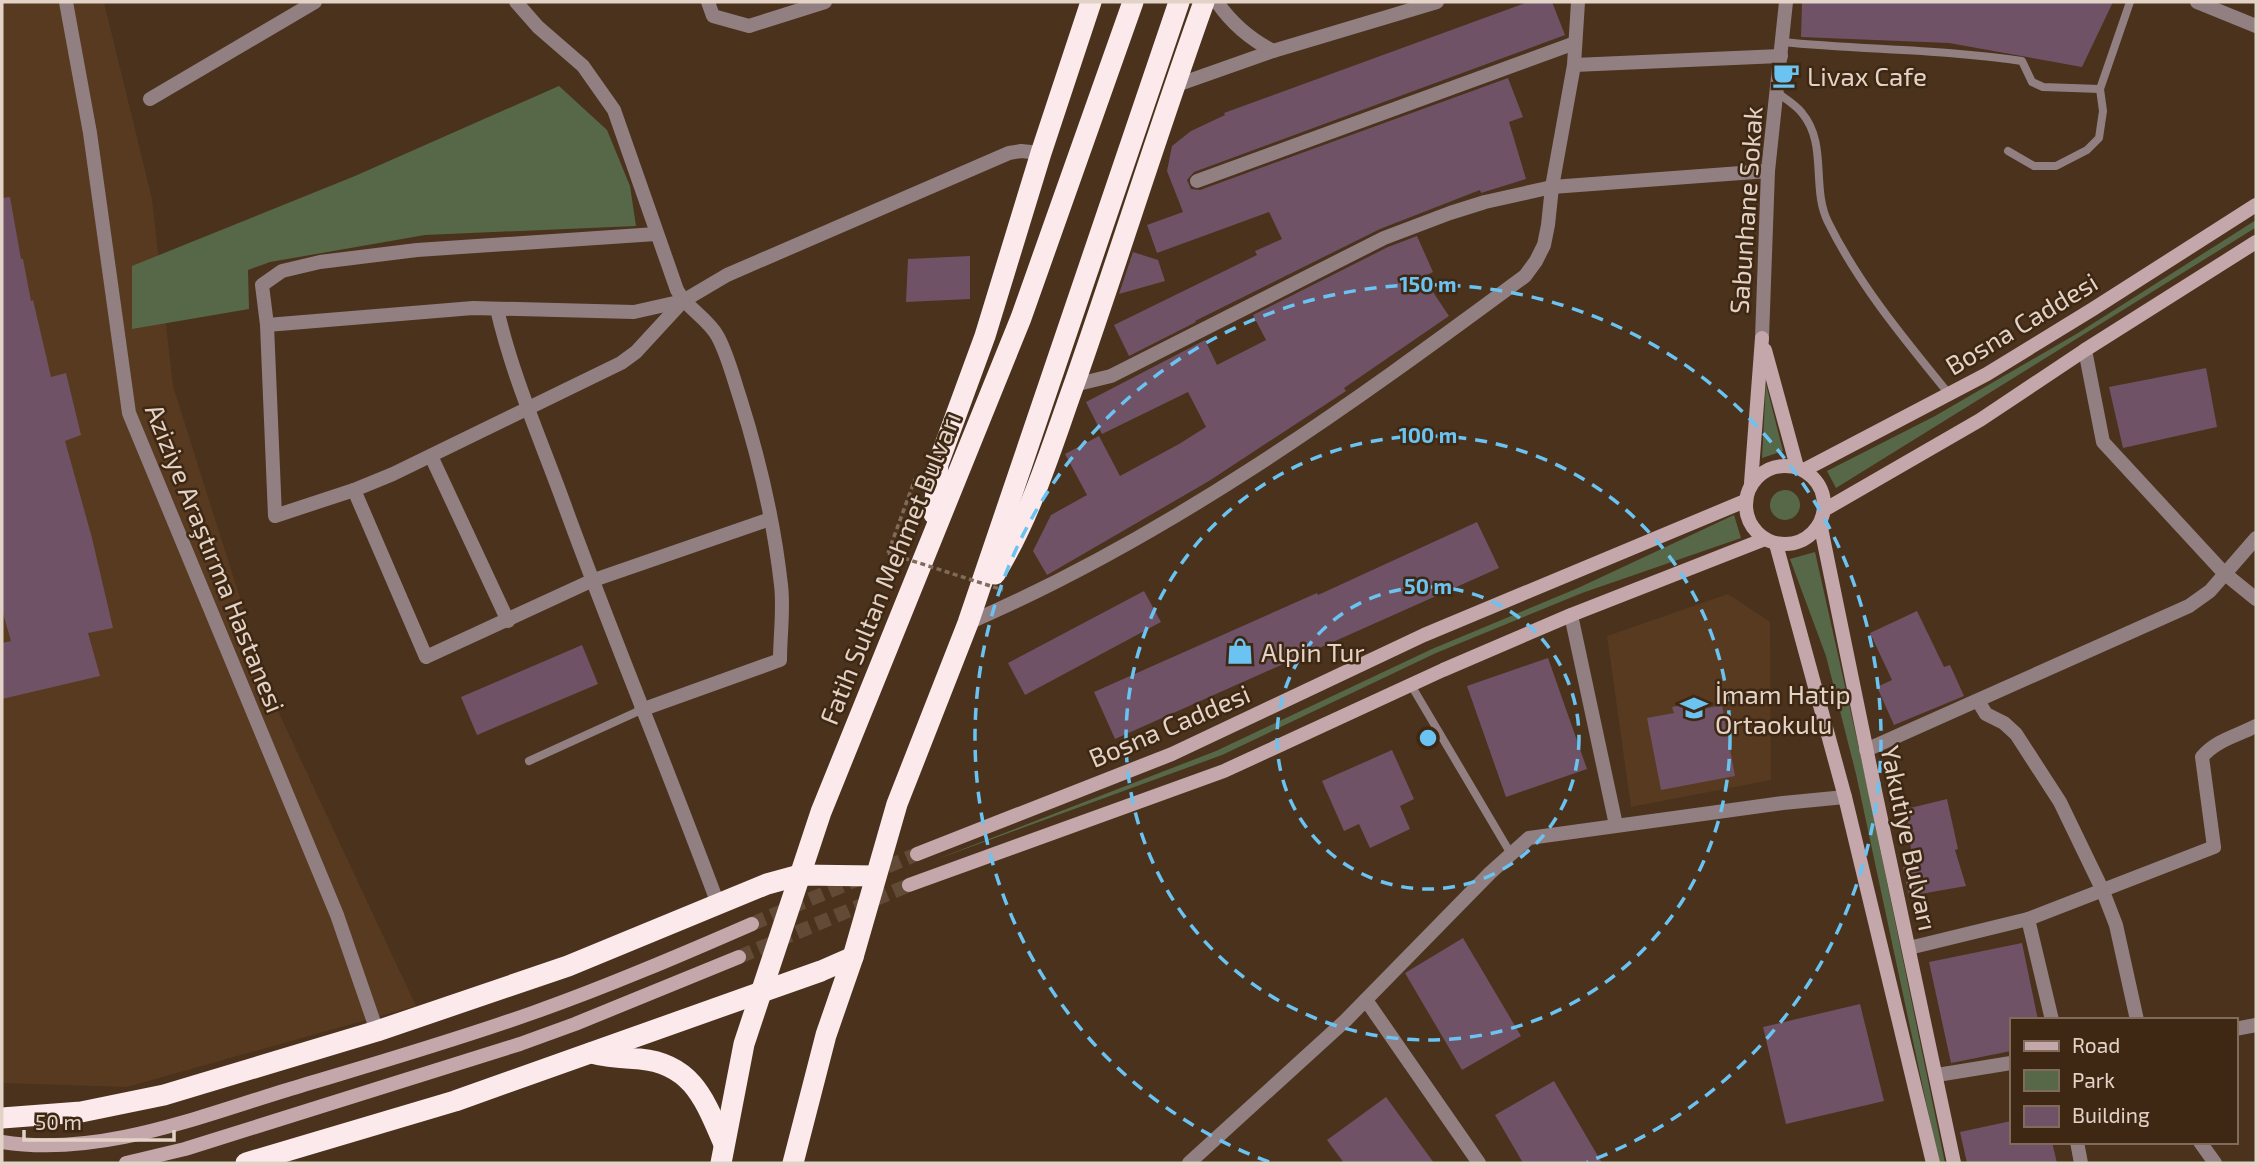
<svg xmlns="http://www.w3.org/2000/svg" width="2258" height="1165" viewBox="0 0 2258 1165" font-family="'Exo 2',sans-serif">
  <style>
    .built { fill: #573a1f }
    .green { fill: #576849 }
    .building { fill: #6f5265 }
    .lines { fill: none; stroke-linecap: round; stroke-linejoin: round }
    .secondary-tunnel { stroke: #614a36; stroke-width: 14; stroke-dasharray: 14 7; stroke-linecap: butt }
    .path { stroke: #806b59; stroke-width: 3.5; stroke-dasharray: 5 3.5; stroke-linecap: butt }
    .lane { stroke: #917f82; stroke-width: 8 }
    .street { stroke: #917f82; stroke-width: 14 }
    .secondary { stroke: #c3a7ab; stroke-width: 14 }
    .highway { stroke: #fbe9ec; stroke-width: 21 }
    .path-bridge { stroke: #806b59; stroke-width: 3.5; stroke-dasharray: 5 3.5; stroke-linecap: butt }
    .ring { fill: none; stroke: #6bc3f2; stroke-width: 3.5; stroke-dasharray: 12 9 }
    .labels { text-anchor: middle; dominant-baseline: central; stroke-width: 5; stroke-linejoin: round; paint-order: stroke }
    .poi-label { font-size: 26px; fill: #e3d3c7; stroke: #3f2813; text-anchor: start }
    .street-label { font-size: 26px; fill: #e3d3c7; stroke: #3f2813 }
    .centre { fill: #6bc3f2; stroke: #3f2813; stroke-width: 3.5 }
    .ring-label { font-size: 21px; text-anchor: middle; font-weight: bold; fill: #6bc3f2; stroke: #3f2813; stroke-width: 5; stroke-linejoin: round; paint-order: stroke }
  </style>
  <rect width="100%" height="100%" fill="#4a321d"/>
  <g class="built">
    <path d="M2,2H104L152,199L173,386L271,696L416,1006L127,1087L2,1083Z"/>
    <path d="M1728,594L1770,622L1771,780L1631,807L1607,636Z"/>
  </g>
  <g class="green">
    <path d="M559,86L607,130L630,186L636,226L425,235L270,262L248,270L249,309L132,329V266L355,176Z"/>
    <path d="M2256,220L2255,228L1836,488L1827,471L1935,416L2078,333Z"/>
    <path d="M1766,384L1783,451L1762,458Z"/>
    <circle cx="1785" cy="505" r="15"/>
    <path d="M1734,515L1741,538L1582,593L1436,653L1222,755L932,861L1216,751L1432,649L1578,588Z"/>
    <path d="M1815,552L1864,771L1945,1163H1939L1856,774L1826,656L1790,559Z"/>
  </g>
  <g class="building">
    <path d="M1528,2H1552L1565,35L1194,172L1187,180L1191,189L1200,190L1508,78L1523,117L1509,122L1526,179L1481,193L1480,190L1380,229L1195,321L1196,322L1129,356L1114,325L1257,255L1255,251L1282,239L1269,212L1157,253L1147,225L1183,212L1167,171L1172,146L1191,131L1225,115L1224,113Z"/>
    <path d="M1802,2H2113L2082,67L1949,43L1801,37Z"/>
    <path d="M10,197L21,259H23L31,301L33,300L51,377L66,373L81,435L65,441L92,538L113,628L88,633L100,676L2,699V643L11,641L2,610V198Z"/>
    <path d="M1417,236L1433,272L1423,277L1449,316L1344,388L1346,391L1209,481L1047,575L1033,551L1051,515L1087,495L1065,454L1099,436L1120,476L1179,444L1206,427L1188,392L1102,434L1086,402L1205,340L1217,365L1266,340L1253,315L1388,247Z"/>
    <path d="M1133,252L1158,260L1165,281L1119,294Z"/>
    <path d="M970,256V299L906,302L908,259Z"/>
    <path d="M2206,368L2217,427L2123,448L2109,387Z"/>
    <path d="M1477,522L1499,568L1115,739L1094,692L1317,593L1318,595Z"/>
    <path d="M1144,591L1161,622L1025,695L1008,663Z"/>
    <path d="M1917,611L1944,667L1950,665L1964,696L1894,725L1877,687L1892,680L1870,633Z"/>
    <path d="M582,645L598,684L477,735L461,697Z"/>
    <path d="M1548,658L1587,769L1506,797L1467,686Z"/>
    <path d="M1697,702L1698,710L1722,705L1735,776L1661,790L1647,718L1674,713L1672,707Z"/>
    <path d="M1392,750L1414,799L1400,806L1410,829L1370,848L1359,824L1344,831L1322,781Z"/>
    <path d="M1947,799L1958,849L1955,850L1966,886L1909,896L1903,867L1913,865L1906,809Z"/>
    <path d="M1463,938L1521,1036L1462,1070L1405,973Z"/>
    <path d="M2022,943L2038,1020H2011V1051L1951,1063L1929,962Z"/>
    <path d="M1860,1004L1884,1101L1786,1124L1763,1027Z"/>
    <path d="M1554,1081L1602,1163H1523L1495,1115Z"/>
    <path d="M1386,1097L1434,1163H1344L1327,1140Z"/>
    <path d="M2011,1121V1142H2052L2057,1163H1967L1960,1132Z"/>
  </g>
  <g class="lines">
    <g class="secondary-tunnel">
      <path d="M752,924L917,854"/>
      <path d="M739,957L909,885"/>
    </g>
    <path class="path" d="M888,553L915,479"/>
    <g class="lane">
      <path d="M1782,42C1862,50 1943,49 2022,61L2032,82L2043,87L2100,89"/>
      <path d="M1777,92C1785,99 1796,105 1802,113C1828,144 1811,188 1828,222C1859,285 1905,340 1949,394"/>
      <path d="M2008,151L2034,166H2056L2087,150L2099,138L2103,111L2100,89L2130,2"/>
      <path d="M1411,685L1511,854"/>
      <path d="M529,761L641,710"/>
    </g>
    <g class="street">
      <path d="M66,2L90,133L129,413L337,915L377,1031"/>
      <path d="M516,2L538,27L583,66L614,110L677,290C687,309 708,318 718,337C728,356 733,377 740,398C759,458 774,522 781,585C784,609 780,635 780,660L641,710"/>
      <path d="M708,2L713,16L749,26L825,2"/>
      <path d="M1217,2C1232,24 1250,39 1273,51"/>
      <path d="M2197,2L2256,26"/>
      <path d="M1574,65L1781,56"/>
      <path d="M1174,86L1273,51L1437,2"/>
      <path d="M150,99L315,2"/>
      <path d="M1197,181L1575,43"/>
      <path d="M656,234L417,250L320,262L282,271L262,285L267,325L275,516L354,490L393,474L621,363L636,352L683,301"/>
      <path d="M497,309C512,375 540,438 563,501C612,636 668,769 718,904"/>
      <path d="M267,325L473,308L634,312L683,301L727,275L1009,153L1021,151L1041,153"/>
      <path d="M1762,338L1768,171L1786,2"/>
      <path d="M2085,350L2103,442L2224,573L2256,599"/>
      <path d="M1074,385L1111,376L1384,238L1450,213L1485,202L1552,187L1768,171"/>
      <path d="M431,456L508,621"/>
      <path d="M354,490L426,657L591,581L770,519"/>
      <path d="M1571,615L1616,825"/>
      <path d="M968,623C1170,536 1349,406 1525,276L1536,261L1544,245L1548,225L1552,187L1574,65L1578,2"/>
      <path d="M1978,701L1986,714L2004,723L2016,734L2060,802L2102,889L2116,925L2137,1020"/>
      <path d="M1866,750L2189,606L2210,591L2256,538"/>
      <path d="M2028,919L2052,1020"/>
      <path d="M1909,948L2028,919L2214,847L2202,757C2216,740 2237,736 2256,726"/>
      <path d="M1366,1000L1479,1163"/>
      <path d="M2235,1029L2256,1025"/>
      <path d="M1937,1075L2011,1063"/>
      <path d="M2077,1142L2081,1163"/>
      <path d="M2200,1142L2215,1163"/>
      <path d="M1189,1163L1346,1020L1490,873L1529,838L1783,803L1845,797"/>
    </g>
    <g class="secondary">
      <path d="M1765,350L1797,467"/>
      <circle cx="1785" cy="505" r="39"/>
      <path d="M1804,470L1987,374L2093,309L2256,205"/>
      <path d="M1751,483L1762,338"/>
      <path d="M1824,510L1980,420L2085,350L2256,242"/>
      <path d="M1820,523L1875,791L1954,1163"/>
      <path d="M1776,544L1845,797L1933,1163"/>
      <path d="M917,854L1172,754L1424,635L1745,501"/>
      <path d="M909,885L1224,771L1443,670L1571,615L1765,539"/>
      <path d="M2,1142C99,1157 195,1118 287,1090C370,1065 454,1041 535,1012C609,986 681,955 752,924"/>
      <path d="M126,1163L185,1149L520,1044L575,1024L739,957"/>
    </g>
    <g class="highway">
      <path d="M934,514L938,464L985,336L1041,153L1091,2"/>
      <path d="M995,574C1032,514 1052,445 1076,379C1120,253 1159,127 1204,2"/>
      <path d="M591,1053C609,1058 622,1058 640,1059C693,1064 705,1101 724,1144"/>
      <path d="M2,1118L81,1112L164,1095L377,1031L568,966L767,884L800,875L876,876"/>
      <path d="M246,1163L455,1101L821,971L853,957"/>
      <path d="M721,1163L744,1044L821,812L1021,318L1133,2"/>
      <path d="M793,1163L826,1035L853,957L897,804L968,623L1179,2"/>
    </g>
    <path class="path-bridge" d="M888,553L1003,590"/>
  </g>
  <g class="ring">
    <circle cx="1428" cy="738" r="151"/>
    <circle cx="1428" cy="738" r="302"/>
    <path d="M1269 1162A453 453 0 1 1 1587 1162"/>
  </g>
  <defs>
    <symbol id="cafe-bare" viewBox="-9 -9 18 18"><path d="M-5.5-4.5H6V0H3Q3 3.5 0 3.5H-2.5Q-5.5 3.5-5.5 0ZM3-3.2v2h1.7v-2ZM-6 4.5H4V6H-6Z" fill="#6bc3f2" stroke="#3f2813" stroke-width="2.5" paint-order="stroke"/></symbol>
    <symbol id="shop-bare" viewBox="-9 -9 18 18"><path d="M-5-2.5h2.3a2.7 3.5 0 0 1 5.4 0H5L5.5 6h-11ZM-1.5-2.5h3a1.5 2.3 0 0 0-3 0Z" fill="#6bc3f2" stroke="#3f2813" stroke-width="2.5" paint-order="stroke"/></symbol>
    <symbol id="school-bare" viewBox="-9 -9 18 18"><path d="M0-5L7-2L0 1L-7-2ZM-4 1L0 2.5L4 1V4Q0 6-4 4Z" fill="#6bc3f2" stroke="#3f2813" stroke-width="2.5" paint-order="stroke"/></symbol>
  </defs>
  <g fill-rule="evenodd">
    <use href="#cafe-bare" x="1767" y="56" width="38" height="38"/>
    <use href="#shop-bare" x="1221" y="632" width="38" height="38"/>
    <use href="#school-bare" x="1675" y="689" width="38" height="38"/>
  </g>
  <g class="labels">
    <g class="poi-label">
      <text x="1807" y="75">Livax Cafe</text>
      <text x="1261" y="651">Alpin Tur</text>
      <text x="1715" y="693">İmam Hatip<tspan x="1715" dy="30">Ortaokulu</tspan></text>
    </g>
    <g class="street-label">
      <text transform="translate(1745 210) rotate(-86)">Sabunhane Sokak</text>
      <text transform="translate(2021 323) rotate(-31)">Bosna Caddesi</text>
      <text transform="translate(216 558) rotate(68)">Aziziye Araştırma Hastanesi</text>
      <text transform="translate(889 568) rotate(-68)">Fatih Sultan Mehmet Bulvarı</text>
      <text transform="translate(1169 725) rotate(-23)">Bosna Caddesi</text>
      <text transform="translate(1910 838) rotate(78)">Yakutiye Bulvarı</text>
    </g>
  </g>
  <circle cx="1428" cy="738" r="10" class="centre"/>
  <g class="ring-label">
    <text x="1428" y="292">150 m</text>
    <text x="1428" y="443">100 m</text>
    <text x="1428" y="594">50 m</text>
  </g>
  <rect width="2258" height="1165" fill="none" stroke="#e3d3c7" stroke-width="7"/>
  <rect x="2010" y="1018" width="228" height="126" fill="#3f2813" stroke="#816c5b" stroke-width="2"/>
  <rect x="2024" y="1041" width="35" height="10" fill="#c3a7ab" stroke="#816c5b" stroke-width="2"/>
  <text x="2072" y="1053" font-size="21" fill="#e3d3c7">Road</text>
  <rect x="2024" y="1070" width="35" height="21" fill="#576849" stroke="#816c5b" stroke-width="2"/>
  <text x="2072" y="1088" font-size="21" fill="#e3d3c7">Park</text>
  <rect x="2024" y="1106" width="35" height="21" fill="#6f5265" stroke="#816c5b" stroke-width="2"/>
  <text x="2072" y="1123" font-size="21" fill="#e3d3c7">Building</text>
  <path d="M24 1130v10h150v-10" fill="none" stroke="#e3d3c7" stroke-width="3.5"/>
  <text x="35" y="1130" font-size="21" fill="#e3d3c7" stroke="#3f2813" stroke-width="5" paint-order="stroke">50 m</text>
</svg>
